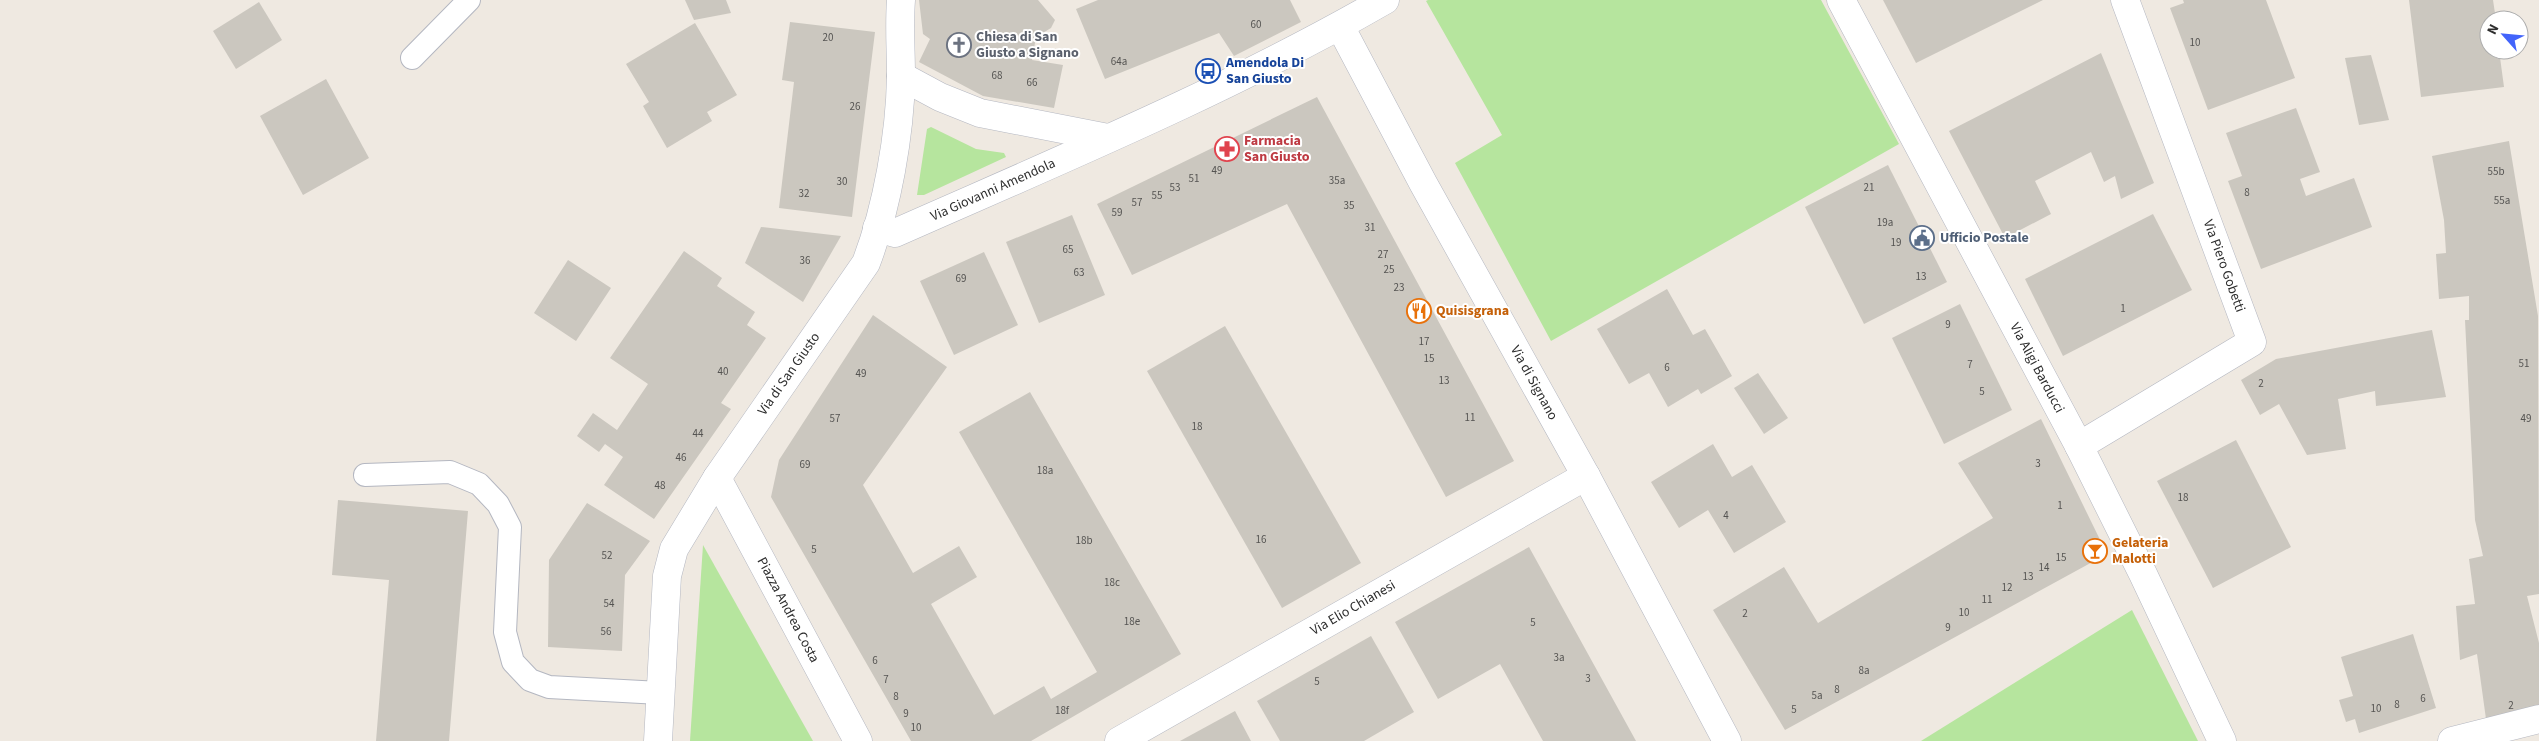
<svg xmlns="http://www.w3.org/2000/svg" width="2539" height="741" viewBox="0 0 2539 741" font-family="'Source Sans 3',sans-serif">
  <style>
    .grass { fill: #b6e59e }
    .building { fill: #cbc7bf }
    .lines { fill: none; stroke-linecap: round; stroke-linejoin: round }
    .service-casing { stroke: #b4b7c1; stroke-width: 24 }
    .minor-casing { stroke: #b4b7c1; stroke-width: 29 }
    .service { stroke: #fff; stroke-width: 22 }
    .minor { stroke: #fff; stroke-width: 28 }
    .labels { text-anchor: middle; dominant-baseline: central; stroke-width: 4; stroke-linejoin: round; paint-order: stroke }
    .number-label { font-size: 11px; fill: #555452 }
    .worship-label { font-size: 14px; font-weight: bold; fill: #5b616d; stroke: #fff; text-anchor: start }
    .transit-label { font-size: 14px; font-weight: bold; fill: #164399; stroke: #fff; text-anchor: start }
    .health-label { font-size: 14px; font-weight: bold; fill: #be3a42; stroke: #fff; text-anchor: start }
    .street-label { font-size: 14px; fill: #2e2e2e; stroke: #fff }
    .service-label { font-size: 14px; font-weight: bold; fill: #4e5e75; stroke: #fff; text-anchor: start }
    .food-label { font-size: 14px; font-weight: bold; fill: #c56008; stroke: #fff; text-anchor: start }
  </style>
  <rect width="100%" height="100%" fill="#efe9e1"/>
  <g class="grass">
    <path d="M1428,0H1821L1899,144L1551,341L1455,163L1502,135L1426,1Z"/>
    <path d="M931,127L976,149L1004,153L1006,157L924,195H917L927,129Z"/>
    <path d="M703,545L813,741H690Z"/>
    <path d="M2132,610L2198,741H1921Z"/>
  </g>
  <g class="building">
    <path d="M685,0H726L731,13L694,20Z"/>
    <path d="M919,0H1038L1055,20L1051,28L1036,37L1032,60L1063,65L1054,108L983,96L919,62L930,39L923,34Z"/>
    <path d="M1098,0H1290L1301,22L1234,56L1219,33L1105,79L1076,9Z"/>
    <path d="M1883,0H2043L1916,63Z"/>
    <path d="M2183,0H2266L2295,78L2208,110L2170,8L2184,3Z"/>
    <path d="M2409,0H2493L2496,20H2489V50H2499L2504,87L2421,97Z"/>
    <path d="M259,2L282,40L236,69L213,31Z"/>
    <path d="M790,22L875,32L852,217L779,208L794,82L782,80Z"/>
    <path d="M695,23L737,95L707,112L712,121L667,148L643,106L649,102L626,64Z"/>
    <path d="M2101,53L2154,183L2121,199L2115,176L2104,182L2091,152L2035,181L2051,214L2005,238L1949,131Z"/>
    <path d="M2371,55L2389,120L2359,125L2345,58Z"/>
    <path d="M326,79L369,158L303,195L260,116Z"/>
    <path d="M1317,97L1514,461L1446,497L1287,204L1132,275L1097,204Z"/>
    <path d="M2296,108L2320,172L2300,179L2306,196L2354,178L2372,227L2261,269L2228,181L2242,176L2226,133Z"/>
    <path d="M2509,141L2538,316L2539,594L2527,596L2539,643V709L2486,719L2477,654L2460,660L2456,606L2475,604L2469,559L2483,556L2475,520L2465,320H2469V296L2439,299L2436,254L2446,253L2444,220L2432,156Z"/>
    <path d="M1888,165L1947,282L1864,324L1805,207Z"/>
    <path d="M2153,214L2192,290L2063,356L2025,279Z"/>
    <path d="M1072,215L1105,295L1039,323L1006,242Z"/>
    <path d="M761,227L841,236L803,302L745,263Z"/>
    <path d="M684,251L722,278L717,286L755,312L747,325L766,338L721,403L731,409L654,519L604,485L623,457L605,444L599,452L577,436L593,413L617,430L648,384L610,358Z"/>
    <path d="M984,252L1018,325L954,355L920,281Z"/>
    <path d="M568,260L611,288L576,341L534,313Z"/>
    <path d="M1667,289L1693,335L1705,329L1732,376L1701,394L1698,389L1668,407L1649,373L1629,384L1597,329Z"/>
    <path d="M1960,304L2012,410L1944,444L1892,338Z"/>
    <path d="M873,315L947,367L863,485L913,573L959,546L977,577L931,604L994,715L1044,686L1051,699L1097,672L959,432L1030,392L1181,654L1031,741H911L771,497L779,460Z"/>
    <path d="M1225,326L1361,563L1282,608L1147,371Z"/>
    <path d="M2432,330L2446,397L2376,406L2375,391L2338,399L2346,449L2307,455L2279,404L2260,415L2241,380L2276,359Z"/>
    <path d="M1758,373L1788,418L1764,434L1734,388Z"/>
    <path d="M2041,419L2107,554L1785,730L1713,610L1784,567L1818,623L1993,518L1958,463Z"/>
    <path d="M2236,440L2291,547L2213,588L2157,481Z"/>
    <path d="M1713,444L1732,477L1752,465L1786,522L1734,553L1708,510L1679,528L1651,482Z"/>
    <path d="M338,500L468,511L449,741H376L389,580L332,575Z"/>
    <path d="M587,503L650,541L625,575L622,651L548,647L549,560Z"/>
    <path d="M1529,547L1636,741H1543L1500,664L1438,699L1395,622Z"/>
    <path d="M2413,634L2436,708L2359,733L2355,719L2346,722L2339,700L2353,696L2341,657Z"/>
    <path d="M1371,636L1414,712L1364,741H1280L1257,701Z"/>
    <path d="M1235,711L1251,741H1180Z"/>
  </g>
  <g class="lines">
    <defs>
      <g id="service">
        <path d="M412,58L469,0"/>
        <path d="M365,475L450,472L479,484L498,504L510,527L505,632L513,662L530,680L549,687L660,693"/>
      </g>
      <g id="minor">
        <path d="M1841,0L2079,446L2143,574L2222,741"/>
        <path d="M1340,26L1423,183L1586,476L1727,741"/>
        <path d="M901,76L940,97L980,113L1108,138"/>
        <path d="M877,228L895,233C1060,160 1229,90 1385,0"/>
        <path d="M2079,446L2252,342L2125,0"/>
        <path d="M717,478L858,741"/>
        <path d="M658,741L667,576L674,549L717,478L866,263C887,208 900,135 901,76C901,51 899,26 901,0"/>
        <path d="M1119,741L1586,476"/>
        <path d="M2452,741L2539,719"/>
      </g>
    </defs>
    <use href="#service" class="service-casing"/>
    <use href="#minor" class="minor-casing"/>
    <use href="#service" class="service"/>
    <use href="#minor" class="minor"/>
  </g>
  <defs>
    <symbol id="church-ring" viewBox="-11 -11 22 22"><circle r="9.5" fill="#fff" stroke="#6b7280" stroke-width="1.5"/><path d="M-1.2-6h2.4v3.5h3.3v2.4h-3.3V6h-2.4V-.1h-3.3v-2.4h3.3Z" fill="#6b7280"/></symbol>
    <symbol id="bus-ring" viewBox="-11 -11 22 22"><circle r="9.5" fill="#fff" stroke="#1a4fb4" stroke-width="1.5"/><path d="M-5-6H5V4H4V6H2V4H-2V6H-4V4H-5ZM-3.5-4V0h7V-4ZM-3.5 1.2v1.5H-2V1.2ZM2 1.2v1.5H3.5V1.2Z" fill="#1a4fb4"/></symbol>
    <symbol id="pharmacy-ring" viewBox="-11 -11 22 22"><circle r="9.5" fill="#fff" stroke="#e0444e" stroke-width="1.5"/><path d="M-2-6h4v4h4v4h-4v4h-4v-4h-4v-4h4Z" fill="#e0444e"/></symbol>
    <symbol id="civic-ring" viewBox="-11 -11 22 22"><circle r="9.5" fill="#fff" stroke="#5c6f8a" stroke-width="1.5"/><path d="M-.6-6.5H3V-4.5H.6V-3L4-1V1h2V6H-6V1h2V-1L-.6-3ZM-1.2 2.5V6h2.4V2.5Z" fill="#5c6f8a"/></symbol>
    <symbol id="restaurant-ring" viewBox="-11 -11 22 22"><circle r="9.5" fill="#fff" stroke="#e8710a" stroke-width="1.5"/><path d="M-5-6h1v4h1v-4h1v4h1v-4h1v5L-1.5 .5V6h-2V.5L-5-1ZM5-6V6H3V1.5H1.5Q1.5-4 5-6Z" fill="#e8710a"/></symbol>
    <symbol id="bar-ring" viewBox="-11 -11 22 22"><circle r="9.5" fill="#fff" stroke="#e8710a" stroke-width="1.5"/><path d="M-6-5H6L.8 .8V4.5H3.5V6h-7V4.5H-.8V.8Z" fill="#e8710a"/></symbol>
  </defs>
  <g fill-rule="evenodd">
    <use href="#church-ring" x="945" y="31" width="28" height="28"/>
    <use href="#bus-ring" x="1194" y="57" width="28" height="28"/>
    <use href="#pharmacy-ring" x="1213" y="135" width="28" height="28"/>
    <use href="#civic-ring" x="1908" y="224" width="28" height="28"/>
    <use href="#restaurant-ring" x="1405" y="297" width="28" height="28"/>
    <use href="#bar-ring" x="2081" y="537" width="28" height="28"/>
  </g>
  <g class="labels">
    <g class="number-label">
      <text x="1256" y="24">60</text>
      <text x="828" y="37">20</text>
      <text x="2195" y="42">10</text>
      <text x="1119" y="61">64a</text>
      <text x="997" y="75">68</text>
      <text x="1032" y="82">66</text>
      <text x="855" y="106">26</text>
      <text x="1217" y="170">49</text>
      <text x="2496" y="171">55b</text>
      <text x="1194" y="178">51</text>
      <text x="1337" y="180">35a</text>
      <text x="842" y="181">30</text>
      <text x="1175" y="187">53</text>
      <text x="1869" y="187">21</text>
      <text x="2247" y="192">8</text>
      <text x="804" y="193">32</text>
      <text x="1157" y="195">55</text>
      <text x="2502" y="200">55a</text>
      <text x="1137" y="202">57</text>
      <text x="1349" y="205">35</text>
      <text x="1117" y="212">59</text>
      <text x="1885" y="222">19a</text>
      <text x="1370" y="227">31</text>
      <text x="1896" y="242">19</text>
      <text x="1068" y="249">65</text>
      <text x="1383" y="254">27</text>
      <text x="805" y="260">36</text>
      <text x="1389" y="269">25</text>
      <text x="1079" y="272">63</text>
      <text x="1921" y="276">13</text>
      <text x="961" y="278">69</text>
      <text x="1399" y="287">23</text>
      <text x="2123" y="308">1</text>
      <text x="1948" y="324">9</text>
      <text x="1424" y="341">17</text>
      <text x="1429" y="358">15</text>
      <text x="2524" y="363">51</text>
      <text x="1970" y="364">7</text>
      <text x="1667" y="367">6</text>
      <text x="723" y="371">40</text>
      <text x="861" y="373">49</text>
      <text x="1444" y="380">13</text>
      <text x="2261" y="383">2</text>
      <text x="1982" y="391">5</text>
      <text x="1470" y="417">11</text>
      <text x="835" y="418">57</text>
      <text x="2526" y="418">49</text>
      <text x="1197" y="426">18</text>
      <text x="698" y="433">44</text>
      <text x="681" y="457">46</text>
      <text x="2038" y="463">3</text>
      <text x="805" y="464">69</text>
      <text x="1045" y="470">18a</text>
      <text x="660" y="485">48</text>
      <text x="2183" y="497">18</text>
      <text x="2060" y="505">1</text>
      <text x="1726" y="515">4</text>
      <text x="1261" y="539">16</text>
      <text x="1084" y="540">18b</text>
      <text x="814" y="549">5</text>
      <text x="607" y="555">52</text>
      <text x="2061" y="557">15</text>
      <text x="2044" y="567">14</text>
      <text x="2028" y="576">13</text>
      <text x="1112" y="582">18c</text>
      <text x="2007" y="587">12</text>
      <text x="1987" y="599">11</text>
      <text x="609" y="603">54</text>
      <text x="1964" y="612">10</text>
      <text x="1745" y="613">2</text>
      <text x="1132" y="621">18e</text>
      <text x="1533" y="622">5</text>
      <text x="1948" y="627">9</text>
      <text x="606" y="631">56</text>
      <text x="1559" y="657">3a</text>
      <text x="875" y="660">6</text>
      <text x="1864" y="670">8a</text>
      <text x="1588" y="678">3</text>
      <text x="886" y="679">7</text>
      <text x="1317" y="681">5</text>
      <text x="1837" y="689">8</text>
      <text x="1817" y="695">5a</text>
      <text x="896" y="696">8</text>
      <text x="2423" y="698">6</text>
      <text x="2397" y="704">8</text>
      <text x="2511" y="705">2</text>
      <text x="2376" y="708">10</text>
      <text x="1794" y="709">5</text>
      <text x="1062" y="710">18f</text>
      <text x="906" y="713">9</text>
      <text x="916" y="727">10</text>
    </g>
    <g class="worship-label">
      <text x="976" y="37">Chiesa di San<tspan x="976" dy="16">Giusto a Signano</tspan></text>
    </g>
    <g class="transit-label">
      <text x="1226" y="63">Amendola Di<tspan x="1226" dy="16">San Giusto</tspan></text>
    </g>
    <g class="health-label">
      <text x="1244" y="141">Farmacia<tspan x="1244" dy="16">San Giusto</tspan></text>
    </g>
    <g class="street-label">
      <text transform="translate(993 190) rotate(-24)">Via Giovanni Amendola</text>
      <text transform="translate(2224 266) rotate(70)">Via Piero Gobetti</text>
      <text transform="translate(2037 368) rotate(62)">Via Aligi Barducci</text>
      <text transform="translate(789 374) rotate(-55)">Via di San Giusto</text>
      <text transform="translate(1534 383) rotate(61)">Via di Signano</text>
      <text transform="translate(1353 608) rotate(-30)">Via Elio Chianesi</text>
      <text transform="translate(788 610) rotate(62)">Piazza Andrea Costa</text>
    </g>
    <g class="service-label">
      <text x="1940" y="238">Ufficio Postale</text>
    </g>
    <g class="food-label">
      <text x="1436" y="311">Quisisgrana</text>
      <text x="2112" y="543">Gelateria<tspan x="2112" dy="16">Malotti</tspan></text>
    </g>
  </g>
  <g transform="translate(2504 35) rotate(297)"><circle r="24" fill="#ffffff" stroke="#ababab"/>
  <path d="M0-4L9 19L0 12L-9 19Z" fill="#4264fb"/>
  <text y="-8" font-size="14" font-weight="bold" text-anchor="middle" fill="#2e2e2e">N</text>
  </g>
</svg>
